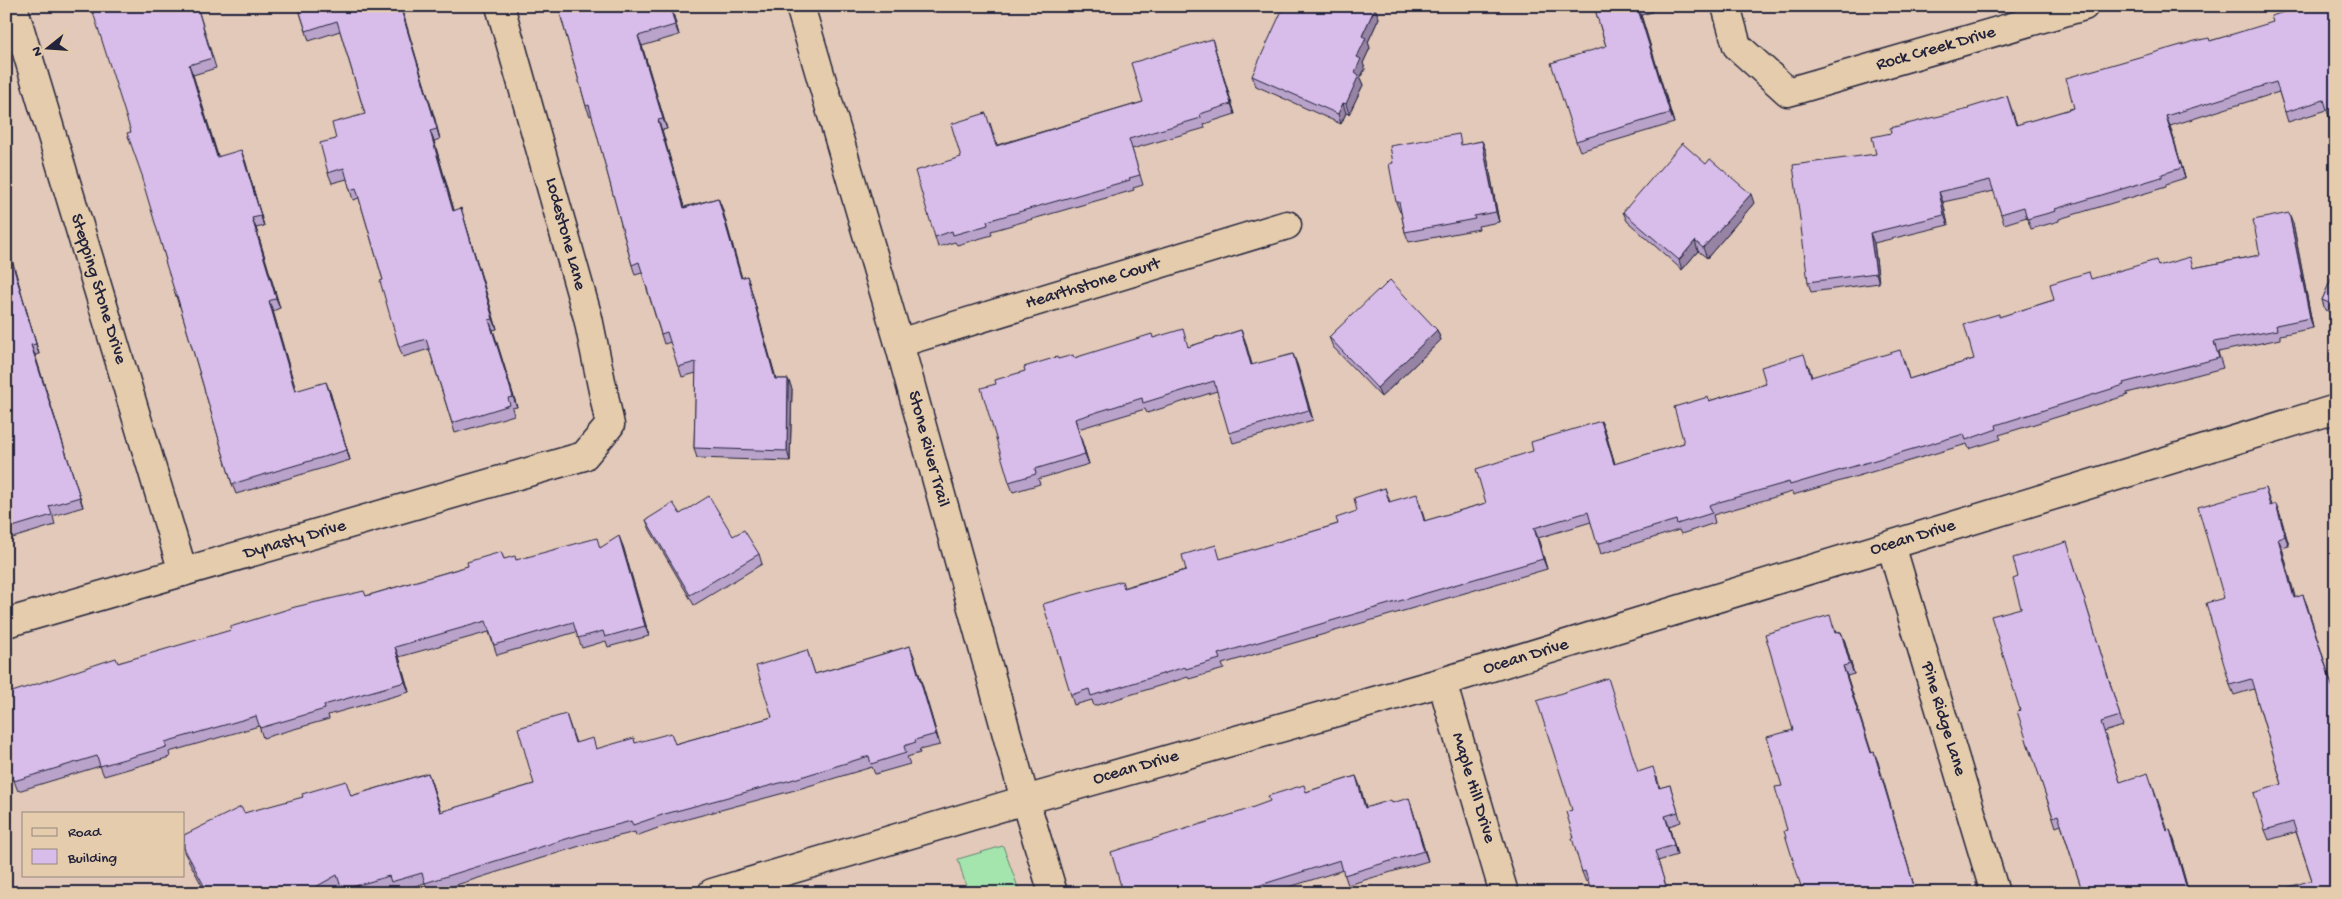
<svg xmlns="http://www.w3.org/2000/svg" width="2342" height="899" viewBox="0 0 2342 899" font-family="'Gochi Hand',sans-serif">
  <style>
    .green { fill: #a4e5ae; stroke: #638474 }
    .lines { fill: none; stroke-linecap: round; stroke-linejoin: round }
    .minor-casing { stroke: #22223b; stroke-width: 31 }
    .minor { stroke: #e4ccad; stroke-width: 28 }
    .wall { fill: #baa3ca; stroke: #22223b }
    .shaded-wall { fill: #9784a4; stroke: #22223b }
    .building { fill: #d8bdeb; stroke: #22223b }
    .labels { text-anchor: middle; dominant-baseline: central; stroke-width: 4; stroke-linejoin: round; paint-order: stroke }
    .street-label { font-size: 18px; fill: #22223b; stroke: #e4ccad }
  </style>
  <rect width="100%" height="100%" fill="#e2c9b9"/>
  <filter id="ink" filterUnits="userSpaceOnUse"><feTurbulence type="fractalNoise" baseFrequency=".02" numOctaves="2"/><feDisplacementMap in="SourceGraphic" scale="10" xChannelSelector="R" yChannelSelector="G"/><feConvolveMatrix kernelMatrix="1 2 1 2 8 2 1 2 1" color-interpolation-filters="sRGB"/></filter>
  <g filter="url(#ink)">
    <path class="green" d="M1003,846L1020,893H968L958,859Z"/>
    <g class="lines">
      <defs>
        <g id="minor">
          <path d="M13,6L183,572"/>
          <path d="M800,6L899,343L1025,800L1053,893"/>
          <path d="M1726,6L1737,46L1788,92L2084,6"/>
          <path d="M899,343L1287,225"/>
          <path d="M1891,545L1995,893"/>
          <path d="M6,623L584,456L610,425L588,318L500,6"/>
          <path d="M1442,682L1504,893"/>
          <path d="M712,893L1025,800L1442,682L2336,409"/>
        </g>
      </defs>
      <use href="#minor" class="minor-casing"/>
      <use href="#minor" class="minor"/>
    </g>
    <g class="wall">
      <path d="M197,6L216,68L193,75L218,156L245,160L264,226L256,228L280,308L273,311L296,391L330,392L350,460L236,494L232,484L180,306H179L176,296L166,260L131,132Z"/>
      <path d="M298,6H401L440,139L434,141L454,210L464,218L497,329L493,330L517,407L512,408L514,415L455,433L429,349L403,357L399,347L383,280L359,198L353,200L347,179L332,183L328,173L336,139L365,114L340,31L309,41Z"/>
      <path d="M558,6H671L679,35L642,46L667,129L662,130L684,207L718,198L722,208L742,278L747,276L750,286L776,379H788L792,389L790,461L697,458L694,448L696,373L682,377L671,342L664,344L642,273L635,275L632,265L592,115L590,116L586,106Z"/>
      <path d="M1594,6H1651L1652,12L1641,15L1674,123L1580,151L1576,141L1606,46Z"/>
      <path d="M2336,6V128L2333,129L2327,110L2288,122L2279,92L2170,126L2185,178L2166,184V187L2059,219V221L2031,229L2027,217L2004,224L1994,191L1943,202L1948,225L1874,243L1879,283L1811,292L1808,282L1891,133L1969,109L2007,96L2017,125L2074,108L2210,41Z"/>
      <path d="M1375,8L1379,18L1368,42L1370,48L1363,63L1365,69L1360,78L1363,85L1349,114L1346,113L1341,124L1256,86L1252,76Z"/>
      <path d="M1212,39L1235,114L1204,124L1205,128L1132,149L1143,185L1133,188L1134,190L991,231L992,235L957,245L955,242L938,247L935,237L961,157L990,123L997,145L1143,102Z"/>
      <path d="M1482,141L1486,151L1499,222L1478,226L1479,229L1409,242L1405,232L1401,212H1400L1396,202L1463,145Z"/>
      <path d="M1754,203L1707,258L1698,251L1682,270L1627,221L1623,212Z"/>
      <path d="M2293,223L2313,328L2280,335V339L2218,352L2223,368L2127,393L2128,395L1999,435L2001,439L1969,449L1967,444L1793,495L1792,492L1713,515L1715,523L1681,534L1679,530L1601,554L1591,522L1538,538L1547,569L1222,664L1224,669L1189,679L1188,677L1094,706L1092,700L1074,705L1071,695L1125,587L1186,570L1338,524L1357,511L1385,488L1390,502L1420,504L1425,521L1486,503L1605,431L1615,464L1684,443L1709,401L1766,384L1808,364L1812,377L1904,360L1909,379L1974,359L2000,317L2054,300L2092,279L2159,266L2193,268L2260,255Z"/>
      <path d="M6,239L39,354L35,355L83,507L53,516L55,525L6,540Z"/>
      <path d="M2336,268V314L2325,310L2322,300Z"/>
      <path d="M1379,291L1437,330L1441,340L1381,397L1333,347L1329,337Z"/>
      <path d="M1241,330L1252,365L1297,364L1313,420L1233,443L1217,391L1147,413L1145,409L1078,429L1089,464L1038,479L1040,484L1013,492L1009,482L996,384L1025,371L1058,359L1074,358L1153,338L1188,347Z"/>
      <path d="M2265,488L2271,505L2280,514L2289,546L2282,548L2295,598L2307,605L2312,880L2296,832L2269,840L2265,830L2282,784L2254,689L2234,695L2230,685L2224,598Z"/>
      <path d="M680,514L733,536L759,554L762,564L694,605L650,530L646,520Z"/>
      <path d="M623,546L649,636L608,647L606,641L582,648L576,632L497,655L489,632L399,657L409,692L328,715L329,719L263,738L259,726L169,752L170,757L104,776L100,766L18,791L14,781L118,663L366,596L468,566L501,552L504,559L517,560L600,548Z"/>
      <path d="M2070,552L2123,726L2104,732L2120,782L2152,783L2168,831L2174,840L2189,893H2074L2082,890L2061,825L2056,827L2033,755H2031L2028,745L2020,710L2021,608Z"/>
      <path d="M1833,625L1836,633L1841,632L1845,642L1854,674L1847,676L1871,753L1878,762L1787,830L1782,786L1793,730Z"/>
      <path d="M910,646L914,657L940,745L919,750L920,753L907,757L910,764L875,774L872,767L795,790L669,824L636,836L635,832L583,845L431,893H429L425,883L395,892L393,887L373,893H343L341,886L329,893H206L184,852V835L244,813L351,796L428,773L441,812L534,784L566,714L576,743L597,749L635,743L675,744L772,717L807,650L815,674Z"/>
      <path d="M1639,772L1657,777L1660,788L1670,785L1681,822L1669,826L1677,855L1658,861L1668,893H1592L1588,881L1586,882L1582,872L1572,810Z"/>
      <path d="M1356,776L1366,808L1392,803L1412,808L1428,861L1348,885L1343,870L1270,893H1123L1306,792Z"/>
    </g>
    <g class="shaded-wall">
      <path d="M400,6L435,119L440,139L437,129Z"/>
      <path d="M670,6H671L679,35L675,25Z"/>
      <path d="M1637,6L1641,15L1674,123L1670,113Z"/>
      <path d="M1375,8L1379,18L1368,42L1370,48L1363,63L1365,69L1360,78L1363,85L1349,114L1346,104L1355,72L1357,57L1362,36Z"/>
      <path d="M638,36L642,46L667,129L663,119Z"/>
      <path d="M1212,39L1215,49L1235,114L1231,104Z"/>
      <path d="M189,65L193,75L221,167L217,157Z"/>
      <path d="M1343,103L1346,113L1341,124L1338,114Z"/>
      <path d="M2166,116L2170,126L2185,178L2182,168Z"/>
      <path d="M658,120L662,130L687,218L684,208Z"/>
      <path d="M430,131L434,141L457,221L453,211Z"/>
      <path d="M1482,141L1486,151L1499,222L1496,212Z"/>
      <path d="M241,150L245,160L264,226L261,216Z"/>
      <path d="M1939,192L1943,202L1948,225L1944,215Z"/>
      <path d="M1751,194L1754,203L1707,258L1703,248Z"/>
      <path d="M718,198L722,208L744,288L741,278Z"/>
      <path d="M461,208L464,218L497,329L493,319Z"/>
      <path d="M2289,213L2293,223L2313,328L2310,318Z"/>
      <path d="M252,218L256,228L280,308L276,298Z"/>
      <path d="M1870,233L1874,243L1879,283L1876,273Z"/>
      <path d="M6,239L39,354L36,344L6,242Z"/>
      <path d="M1695,241L1698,251L1682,270L1679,260Z"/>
      <path d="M747,276L750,286L779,389L775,379Z"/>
      <path d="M269,301L273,311L299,401L295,391Z"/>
      <path d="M489,320L493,330L517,407L513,397Z"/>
      <path d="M1241,330L1245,340L1255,375L1251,365Z"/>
      <path d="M1437,330L1441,340L1381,397L1377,388Z"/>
      <path d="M31,345L35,355L83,507L80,497Z"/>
      <path d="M1293,354L1297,364L1313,420L1309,410Z"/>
      <path d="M788,379L792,389L790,461L787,451Z"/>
      <path d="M326,382L330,392L350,460L347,450Z"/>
      <path d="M1075,419L1078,429L1089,464L1085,454Z"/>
      <path d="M1601,421L1605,431L1618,474L1614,464Z"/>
      <path d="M2276,504L2280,514L2289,546L2285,536Z"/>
      <path d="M1534,528L1538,538L1547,569L1543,559Z"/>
      <path d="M619,536L623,546L649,636L645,626Z"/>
      <path d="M2278,538L2282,548L2298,608L2294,598Z"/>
      <path d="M2303,595L2307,605L2336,698Z"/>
      <path d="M1841,632L1845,642L1854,674L1850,664Z"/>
      <path d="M910,646L914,657L940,745L936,734Z"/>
      <path d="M395,647L399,657L409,692L405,682Z"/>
      <path d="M1843,666L1847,676L1875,763L1871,753Z"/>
      <path d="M1874,752L1878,762L1916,893Z"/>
      <path d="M428,773L432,784L444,823L440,812Z"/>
      <path d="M1356,776L1360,786L1369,818L1365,808Z"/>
      <path d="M1409,798L1412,808L1428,861L1424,851Z"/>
      <path d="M1665,816L1669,826L1677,855L1674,845Z"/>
      <path d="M2170,830L2174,840L2189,893H2188Z"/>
    </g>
    <g class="building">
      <path d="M91,6H197L212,58L189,65L217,157L241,150L261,216L252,218L276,298L269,301L295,391L326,382L347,450L232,484L177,296H176L165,261L166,260L142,179L143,178L127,133L131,132Z"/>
      <path d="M298,6H400L437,129L430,131L453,211L461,208L493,319L489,320L513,397L508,398L510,405L452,423L426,339L399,347L380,281L383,280L356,188L350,190L344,168L328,173L320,143L336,139L332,123L365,114L337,21L306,31Z"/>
      <path d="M558,6H670L675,25L638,36L663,119L658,120L684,208L718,198L741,278L747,276L775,379H788L787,451L694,448L696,362L678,367L667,332L661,334L639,262L632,265L589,105L586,106Z"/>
      <path d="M1284,6H1372L1375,8L1362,36L1366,38L1357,57L1361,59L1355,72L1359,75L1346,104L1343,103L1338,114L1252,76Z"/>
      <path d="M1594,6H1637L1670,113L1576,141L1551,63L1606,46Z"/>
      <path d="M2301,6H2336V117L2330,119L2324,100L2285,112L2276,82L2166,116L2182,168L2162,174V177L2055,209L2056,211L2027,219L2024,207L2001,214L1990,180L1939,192L1944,215L1870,233L1876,273L1808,282L1793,165L1876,154L1872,137L1891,133L1890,128L1969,109L1968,108L2007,96L2016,125L2074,108L2066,78L2195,41L2209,38L2210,41L2273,22L2271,16L2301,7Z"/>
      <path d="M1212,39L1231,104L1200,114L1201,118L1129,139L1140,175L1129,178L1130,180L987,221L988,225L953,235L952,231L935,237L915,171L961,157L951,124L986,113L996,146L1143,102L1131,63Z"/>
      <path d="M1459,134L1461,145L1482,141L1496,212L1474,216L1475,219L1405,232L1399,202H1396L1389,164L1393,163L1390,146Z"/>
      <path d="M1682,143L1706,164L1710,159L1751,194L1703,248L1695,241L1679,260L1623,212Z"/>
      <path d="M2289,213L2310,318L2276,325L2277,330L2214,342L2219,358L2123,383L2124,385L1996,425L1997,429L1966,440L1964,434L1790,485L1789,482L1709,505L1712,513L1677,524L1676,520L1597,544L1588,512L1534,528L1543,559L1218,654L1220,659L1186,669L1185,667L1091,696L1089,689L1071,695L1043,604L1122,581L1124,588L1186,570L1182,555L1216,545L1220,559L1338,524L1336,518L1357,511L1354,498L1385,488L1389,502L1417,494L1424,521L1486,503L1476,469L1533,451L1531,442L1601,421L1614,464L1684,443L1674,407L1708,397L1709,401L1766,384L1761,367L1804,354L1811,377L1900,350L1909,379L1974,359L1964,324L1999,314V317L2054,300L2050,284L2089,272L2091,279L2156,260L2158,266L2190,257L2193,268L2260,255L2253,220Z"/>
      <path d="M6,242L36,344L31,345L80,497L49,506L52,515L6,529Z"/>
      <path d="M2336,268V306L2322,300Z"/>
      <path d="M1390,280L1437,330L1377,388L1329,337L1378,290L1379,291Z"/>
      <path d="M1183,329L1188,347L1241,330L1251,365L1293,354L1309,410L1229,433L1214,381L1143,403L1142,398L1075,419L1085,454L1035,469L1036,474L1009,482L981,388L996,384L995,380L1025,371L1024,367L1057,357L1058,359L1073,355L1074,358L1152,334L1153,338Z"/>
      <path d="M2265,488L2270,506L2276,504L2285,536L2278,538L2294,598L2303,595L2336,698V893H2290L2289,887L2312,880L2293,822L2265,830L2254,793L2282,784L2251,679L2230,685L2206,603L2224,598L2198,507Z"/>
      <path d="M709,496L733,536L744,530L759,554L690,595L646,520L673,503L680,514Z"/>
      <path d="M619,536L645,626L605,637L603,631L578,638L573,622L494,645L486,621L395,647L405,682L324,705L325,709L260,728L256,716L165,742L167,747L100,766L97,756L14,781L6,754V694L116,658L118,663L231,630L230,627L295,607L364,591L366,596L468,566L467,562L501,552L504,559L515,556L516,560L597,538L600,548Z"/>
      <path d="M2067,542L2120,716L2101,722L2120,782L2148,773L2167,831L2170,830L2188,893H2074V892L2082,890L2058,815L2053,817L2029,745H2028L2017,711L2020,710L1991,616L2021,608L2013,579L2018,577L2013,558Z"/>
      <path d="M1830,615L1835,633L1841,632L1850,664L1843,666L1871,753L1874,752L1916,893H1803L1784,831L1787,830L1775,787L1782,786L1767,737L1793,730L1765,634Z"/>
      <path d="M910,646L936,734L915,740L916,742L904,746L906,753L871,764L869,756L791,780L665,814L633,825L631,821L579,835L425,883L422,873L391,882L389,876L342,890L337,875L305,893H208L184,848V835L241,807L244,813L303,797L302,794L346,781L351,796L428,773L440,812L534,784L518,728L566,714L575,743L593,738L596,749L634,738L635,743L671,733L675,744L772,717L756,666L807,650L815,674Z"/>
      <path d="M1608,678L1638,772L1653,767L1659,788L1670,785L1678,812L1665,816L1674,845L1655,851L1668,893H1592L1585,871L1582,872L1572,838H1574L1566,812L1572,810L1537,701Z"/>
      <path d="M1356,776L1365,808L1391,800L1392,803L1409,798L1424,851L1344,875L1340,860L1235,893H1123L1111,852L1240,812L1270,801L1268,796L1304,785L1306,792Z"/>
    </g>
  </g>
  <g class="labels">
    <g class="street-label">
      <text transform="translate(1936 49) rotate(-16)">Rock Creek Drive</text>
      <text transform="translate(565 234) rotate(75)">Lodestone Lane</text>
      <text transform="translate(1093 284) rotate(-17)">Hearthstone Court</text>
      <text transform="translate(98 289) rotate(73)">Stepping Stone Drive</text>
      <text transform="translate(928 449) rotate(75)">Stone River Trail</text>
      <text transform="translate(1913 538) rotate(-17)">Ocean Drive</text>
      <text transform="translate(295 540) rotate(-16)">Dynasty Drive</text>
      <text transform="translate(1526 657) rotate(-17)">Ocean Drive</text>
      <text transform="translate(1943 719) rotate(73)">Pine Ridge Lane</text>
      <text transform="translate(1136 768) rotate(-16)">Ocean Drive</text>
      <text transform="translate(1473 788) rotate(73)">Maple Hill Drive</text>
    </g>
  </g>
  <rect width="2342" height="899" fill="none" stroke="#e4ccad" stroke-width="25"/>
  <rect x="12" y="12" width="2317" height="874" fill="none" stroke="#22223b" stroke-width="2" filter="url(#ink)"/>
  <rect x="22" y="812" width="162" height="65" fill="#e4ccad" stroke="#96887f"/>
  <rect x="32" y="828" width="25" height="8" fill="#e4ccad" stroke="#96887f"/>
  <text x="68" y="836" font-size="15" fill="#22223b">Road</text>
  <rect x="32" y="849" width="25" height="15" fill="#d8bdeb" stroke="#96887f"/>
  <text x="68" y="862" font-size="15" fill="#22223b">Building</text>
  <g transform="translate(48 48) rotate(253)" stroke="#e4ccad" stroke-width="4" paint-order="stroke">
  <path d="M0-4L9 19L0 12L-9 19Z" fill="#22223b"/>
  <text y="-8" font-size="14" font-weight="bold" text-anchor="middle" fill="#22223b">N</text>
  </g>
</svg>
